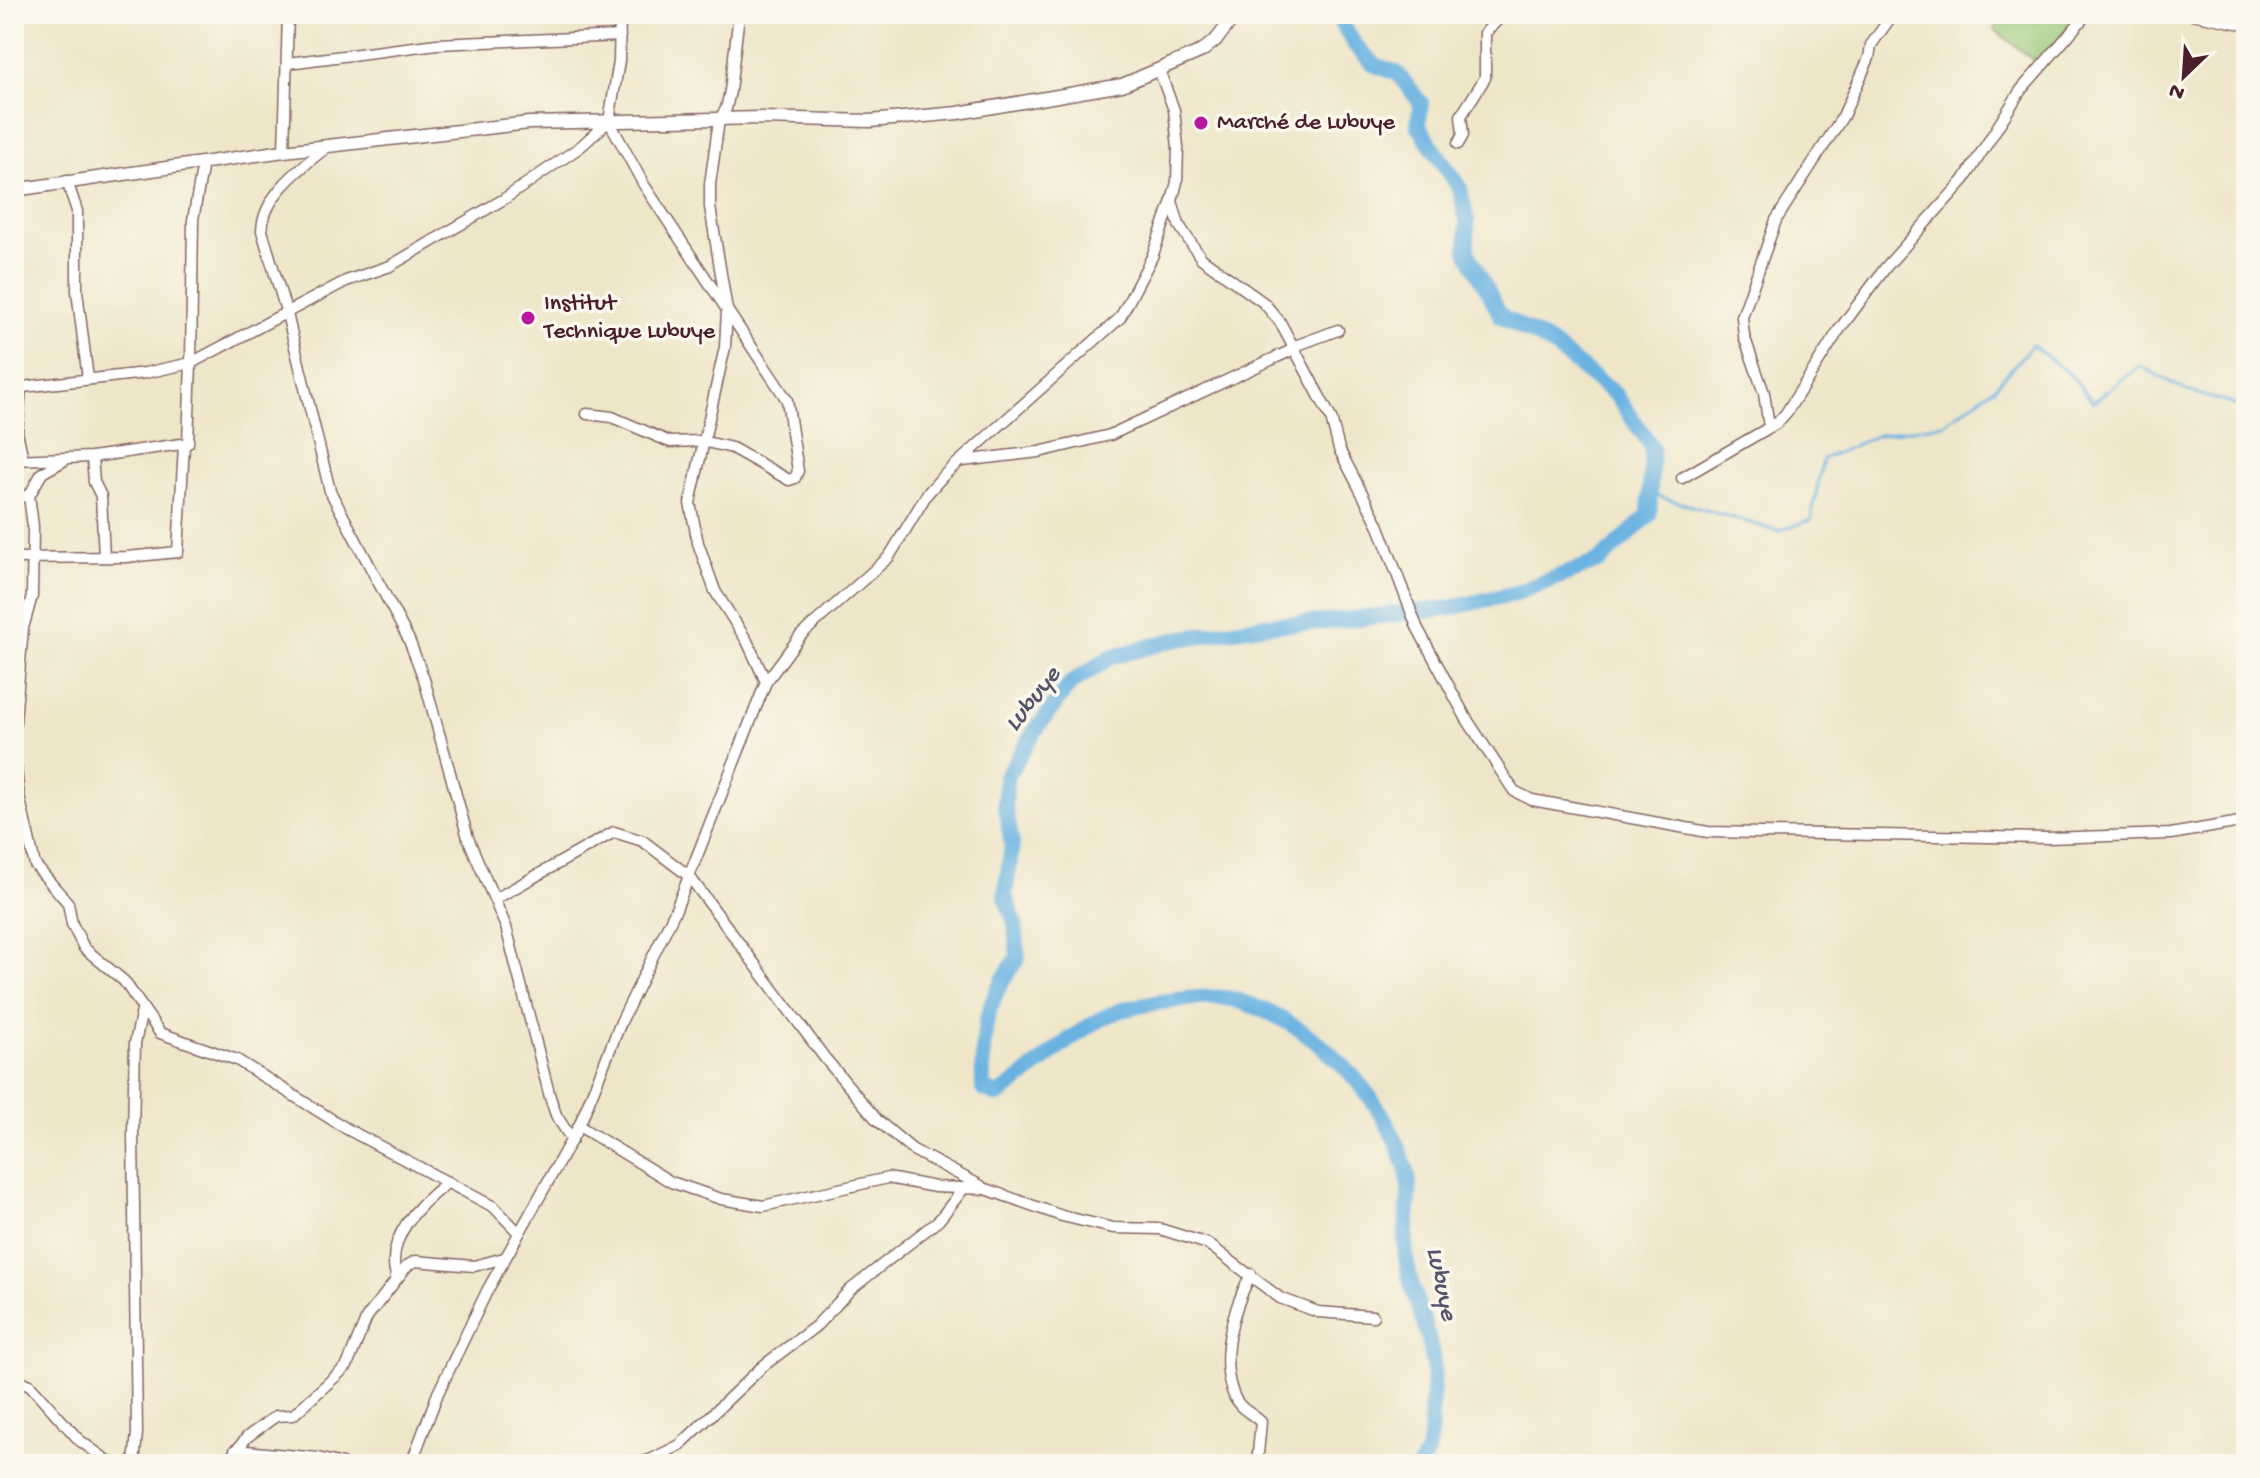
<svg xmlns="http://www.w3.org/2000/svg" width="2260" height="1478" viewBox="0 0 2260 1478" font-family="'Gochi Hand',sans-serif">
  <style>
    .pitch { fill: #99c876; stroke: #727450; stroke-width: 2 }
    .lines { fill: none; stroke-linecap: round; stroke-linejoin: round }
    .stream { stroke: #69b2e1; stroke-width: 3 }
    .river { stroke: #69b2e1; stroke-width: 16 }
    .minor-casing { stroke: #846562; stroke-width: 13 }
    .tertiary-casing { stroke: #846562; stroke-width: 15 }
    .minor { stroke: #fff; stroke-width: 10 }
    .tertiary { stroke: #fff; stroke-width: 12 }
    .poi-dot { fill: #b5179e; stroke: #fbf7ec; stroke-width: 3 }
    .labels { text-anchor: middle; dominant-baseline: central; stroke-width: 7; stroke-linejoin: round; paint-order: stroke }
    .poi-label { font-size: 24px; fill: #4a1f2b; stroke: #fbf7ec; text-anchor: start }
    .water-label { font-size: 26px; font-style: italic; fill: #55526b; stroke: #fbf7ec }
  </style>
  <rect width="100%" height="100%" fill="#fbf7ec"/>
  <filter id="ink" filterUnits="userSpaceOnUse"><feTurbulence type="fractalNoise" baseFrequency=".0125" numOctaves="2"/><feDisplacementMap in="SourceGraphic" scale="16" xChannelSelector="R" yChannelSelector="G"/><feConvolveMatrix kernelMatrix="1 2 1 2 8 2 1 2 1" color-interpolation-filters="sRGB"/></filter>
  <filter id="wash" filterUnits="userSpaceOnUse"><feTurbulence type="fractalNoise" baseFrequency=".006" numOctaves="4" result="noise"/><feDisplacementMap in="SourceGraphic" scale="32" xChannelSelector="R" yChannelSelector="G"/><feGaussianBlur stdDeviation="1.8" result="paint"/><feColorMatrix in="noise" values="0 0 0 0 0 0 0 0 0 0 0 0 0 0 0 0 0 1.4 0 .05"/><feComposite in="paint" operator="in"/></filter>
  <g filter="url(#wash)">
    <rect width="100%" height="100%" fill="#efe6c9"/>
    <path class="pitch" d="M2006,14H2079L2040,65L1994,29Z"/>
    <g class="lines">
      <path class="stream" d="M1650,494L1778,531L1811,520L1823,459L1878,435L1944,424L1995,387L2032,345L2071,375L2093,402L2140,366L2187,391L2246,408"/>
      <path class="river" d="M1336,14L1355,45L1375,65L1397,73L1421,103L1418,125L1460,189L1467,220V251L1501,316L1551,344L1616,395L1652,447L1649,515L1600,561L1516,593L1450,608L1325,622L1265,625L1178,639L1111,657L1071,683L1034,732L1006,777L1005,805L1012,845L1005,896L1015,923L1018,958C983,1002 982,1035 983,1089L998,1095C1040,1069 1074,1026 1122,1010C1146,1003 1213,993 1236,1000C1314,1023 1381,1090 1406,1168C1415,1197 1402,1229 1406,1258C1410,1294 1430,1328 1433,1364C1435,1381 1431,1401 1431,1418C1430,1436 1431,1449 1421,1464"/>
    </g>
  </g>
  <g filter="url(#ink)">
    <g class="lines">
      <defs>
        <g id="minor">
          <path d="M739,14L730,91L726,109L719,120L710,184V207L727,310L725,347L690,503L698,543L715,591L747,641L766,682"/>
          <path d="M2192,14L2246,25"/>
          <path d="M288,63L437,44L620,36"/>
          <path d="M1159,70L1174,110L1178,147L1177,182L1172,201L1179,225L1201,258L1264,303L1280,322L1331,418L1339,449L1378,524L1417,627L1466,718L1514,791L1532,800L1708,832L2046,838L2171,834L2246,821"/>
          <path d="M609,121L619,61L620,14"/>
          <path d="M1458,144L1463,135L1461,116L1485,78V33L1503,14"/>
          <path d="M328,146C302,167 263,195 262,231L287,314L330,491L409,640L424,679L468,838L506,927L550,1097L556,1115L572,1140"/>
          <path d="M284,151L288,14"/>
          <path d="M67,181L77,211V291L88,379"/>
          <path d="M14,388L145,373L191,363L193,220L203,163"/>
          <path d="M21,388L17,432L23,459"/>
          <path d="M1769,427L1764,393L1744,336L1742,317L1776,220L1843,116L1869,58L1871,45L1893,14"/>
          <path d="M92,457L94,482L101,496L104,557"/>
          <path d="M14,460L92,457L188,443L191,363L346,281L390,266L504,199L580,147L609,121L644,185L787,400L798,471L795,478L789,480L732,448L702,441L670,442L612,417L587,414"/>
          <path d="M962,461L1039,452L1110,435L1292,350L1295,346L1338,330"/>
          <path d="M1682,478L1777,423L1786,413L1839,330L1886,267L1964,180L2021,90L2087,14"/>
          <path d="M14,497L29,496"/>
          <path d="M14,558L127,557L178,552L184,445"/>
          <path d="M14,732L23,628L32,596L33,526L29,496L42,473L65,460"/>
          <path d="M14,749L19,796L35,865L68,903L72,924L84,948L124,981L160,1033L237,1060L347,1129L494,1207L518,1232"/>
          <path d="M495,899L614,832L643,841L689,876L824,1057L877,1120L913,1150L981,1186"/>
          <path d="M579,1126L671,1182L721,1199L763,1206L888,1178L935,1187L986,1189L1062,1216L1113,1228L1160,1229L1208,1244L1280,1298L1318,1312L1373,1316"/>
          <path d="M1251,1274C1233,1309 1218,1358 1234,1396C1239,1409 1252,1413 1261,1422L1257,1464"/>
          <path d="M396,1276C385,1237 419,1204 448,1182"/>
          <path d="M14,1378L30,1385L79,1440L112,1464"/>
          <path d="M235,1450L318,1458L342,1464"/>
          <path d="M134,1464L137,1433L133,1133L135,1043L142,1011"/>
          <path d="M226,1464L247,1437L276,1416L293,1415L347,1366L367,1317L407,1266L415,1261L474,1266L504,1258"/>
          <path d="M411,1464L438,1393L487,1291L579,1126L621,1022L676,909L766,682L801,635L889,557L927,494L943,476L1120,318L1152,257L1172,201"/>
          <path d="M631,1464L650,1460L680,1445L763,1366L816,1326L850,1290L939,1220L964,1188"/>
        </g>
        <path id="tertiary" d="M14,190L284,151L529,123L762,118L870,121L958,113L1122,85L1202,51L1217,39L1236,14"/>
      </defs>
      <use href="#minor" class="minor-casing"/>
      <use href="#tertiary" class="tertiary-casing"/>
      <use href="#minor" class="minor"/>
      <use href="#tertiary" class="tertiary"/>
    </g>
  </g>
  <g class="poi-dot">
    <circle cx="1201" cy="123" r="8"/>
    <circle cx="528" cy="318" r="8"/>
  </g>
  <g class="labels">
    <g class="poi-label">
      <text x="1217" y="123">Marché de Lubuye</text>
      <text x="544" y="304">Institut<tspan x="544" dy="28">Technique Lubuye</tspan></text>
    </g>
    <g class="water-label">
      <text transform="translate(1034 700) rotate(-52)">Lubuye</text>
      <text transform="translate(1440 1284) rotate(78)">Lubuye</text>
    </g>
  </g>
  <rect width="2260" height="1478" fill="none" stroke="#fbf7ec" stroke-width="48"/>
  <g transform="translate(2184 76) rotate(205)" stroke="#fbf7ec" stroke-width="6" paint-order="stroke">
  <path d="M0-6L14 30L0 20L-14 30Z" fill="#4a1f2b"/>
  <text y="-12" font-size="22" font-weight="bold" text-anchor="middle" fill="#4a1f2b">N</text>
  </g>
</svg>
